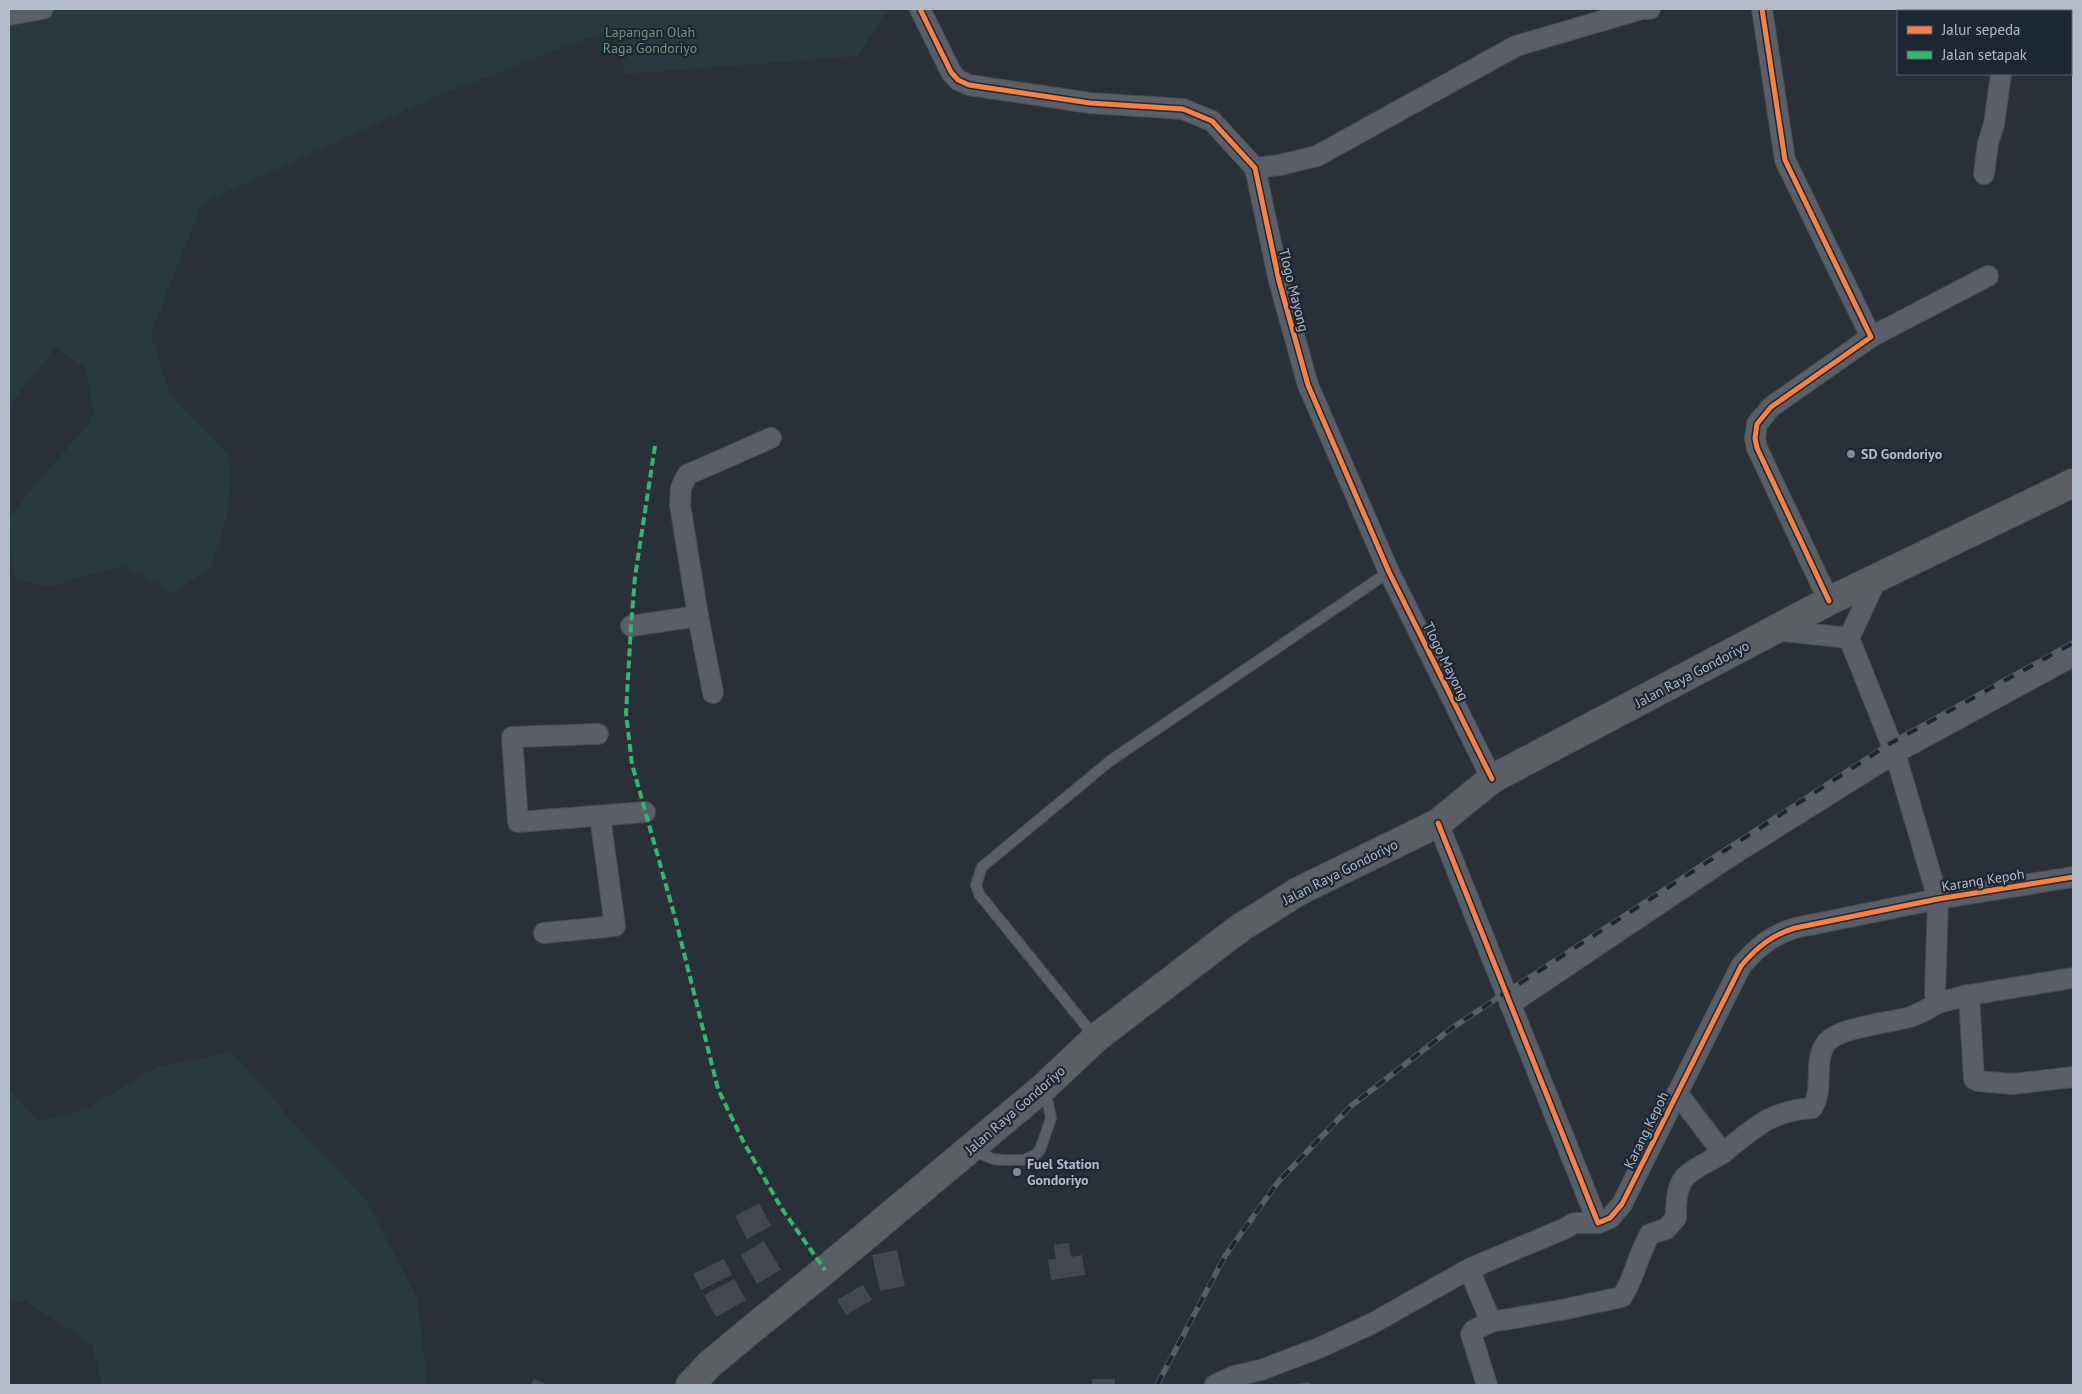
<svg xmlns="http://www.w3.org/2000/svg" width="2082" height="1394" viewBox="0 0 2082 1394" font-family="'PT Sans',sans-serif">
  <style>
    .green { fill: #273a3e }
    .building { fill: #444950 }
    .lines { fill: none; stroke-linecap: round; stroke-linejoin: round }
    .service-casing { stroke: #484c53; stroke-width: 12 }
    .minor-casing { stroke: #484c53; stroke-width: 22 }
    .trunk-casing { stroke: #474c53; stroke-width: 30 }
    .service { stroke: #5a5e66; stroke-width: 10 }
    .minor { stroke: #5a5e66; stroke-width: 20 }
    .trunk { stroke: #5b5f64; stroke-width: 28 }
    .rail-casing { stroke: #595d64; stroke-width: 5.5 }
    .rail { stroke: #1d2633; stroke-width: 4; stroke-dasharray: 11; stroke-linecap: butt }
    .quiet { stroke: #33b770; stroke-width: 4; stroke-dasharray: 8 4; stroke-linecap: butt }
    .cycleway-casing { stroke: #1d2633; stroke-width: 8 }
    .cycleway { stroke: #f48246; stroke-width: 5 }
    .poi-dot { fill: #848b96; stroke: #1d2633; stroke-width: 2 }
    .labels { text-anchor: middle; dominant-baseline: central; stroke-width: 4.5; stroke-linejoin: round; paint-order: stroke }
    .park-label { font-size: 14px; fill: #6b9a76; stroke: #1d2633 }
    .street-label { font-size: 14px; fill: #b4bcc9; stroke: #1d2633 }
    .poi-label { font-size: 14px; font-weight: bold; fill: #b4bcc9; stroke: #1d2633; text-anchor: start }
  </style>
  <rect width="100%" height="100%" fill="#2a3038"/>
  <g class="green">
    <path d="M9,9H888L858,56L625,74L614,28L432,98L202,203L151,334L170,395L232,459L227,517L211,566L175,593L122,566L47,587L14,578L9,518L50,467L87,427L94,412L85,368L55,348L9,406Z"/>
    <path d="M232,1052L292,1121L368,1203L417,1298L427,1381L425,1385H102L92,1344L25,1301L9,1303V1089L37,1121L88,1108L157,1067Z"/>
  </g>
  <g class="building">
    <path d="M759,1203L771,1226L747,1239L735,1216Z"/>
    <path d="M764,1241L781,1270L757,1284L741,1255Z"/>
    <path d="M1069,1243L1071,1257L1082,1255L1085,1275L1051,1280L1048,1260L1056,1259L1054,1245Z"/>
    <path d="M897,1250L905,1286L880,1291L872,1255Z"/>
    <path d="M724,1259L732,1275L701,1290L693,1274Z"/>
    <path d="M734,1279L746,1300L716,1317L704,1295Z"/>
    <path d="M863,1285L872,1300L846,1315L837,1300Z"/>
    <path d="M534,1379L549,1385H531Z"/>
    <rect x="1092" y="1379" width="23" height="6"/>
    <path d="M1310,1382L1311,1385H1297V1384Z"/>
  </g>
  <g class="lines">
    <defs>
      <g id="service">
        <path d="M1095,1037L979,894L976,885L982,867L1110,761L1389,572"/>
        <path d="M973,1151L993,1159L1005,1160H1023L1035,1155L1040,1150L1051,1118L1045,1089"/>
      </g>
      <g id="minor">
        <path d="M920,9L951,72L958,80L969,85L1090,103L1183,109L1212,121L1255,168L1279,281L1308,385L1389,572L1492,779"/>
        <path d="M1762,9L1785,160L1871,337L1771,407L1757,424L1755,438L1757,448L1829,601"/>
        <path d="M2009,11L2010,9"/>
        <path d="M9,15L43,9"/>
        <path d="M1255,168L1280,165L1317,156L1516,46L1642,9H1650"/>
        <path d="M1984,174L1988,143L1994,124L2001,74"/>
        <path d="M1871,337L1988,276"/>
        <path d="M698,616L680,505L681,488L687,475L771,438"/>
        <path d="M631,626L698,616L713,693"/>
        <path d="M1775,630L1849,638"/>
        <path d="M1849,638L1895,753L1938,899L1935,994L1938,1003L1969,995L2073,978"/>
        <path d="M1849,638L1877,578"/>
        <path d="M598,734L512,737L518,822L645,812"/>
        <path d="M1438,823L1598,1223L1610,1218L1622,1204L1741,966C1757,947 1772,935 1795,928L1938,899L2073,877"/>
        <path d="M544,933L615,926L600,816"/>
        <path d="M1969,995L1974,1079L1978,1081L2013,1084L2073,1077"/>
        <path d="M1510,1004L1726,859L1895,753L2073,656"/>
        <path d="M1677,1093L1723,1153C1754,1128 1770,1111 1812,1108C1825,1089 1812,1060 1827,1042C1840,1027 1890,1023 1910,1017C1920,1014 1929,1008 1938,1003"/>
        <path d="M1469,1269L1491,1322L1474,1330L1471,1334L1487,1385"/>
        <path d="M1491,1322L1561,1310L1622,1297C1635,1277 1638,1254 1650,1234L1666,1229L1676,1218C1675,1172 1687,1175 1723,1153"/>
        <path d="M1215,1385L1234,1376L1261,1370L1319,1348L1373,1323L1469,1269L1566,1228L1574,1223H1598"/>
      </g>
      <path id="trunk" d="M690,1385L710,1364L752,1329L825,1270L1044,1087L1096,1038L1240,928L1299,891L1438,823L1492,779L1829,601L2073,483"/>
    </defs>
    <use href="#service" class="service-casing"/>
    <use href="#minor" class="minor-casing"/>
    <use href="#trunk" class="trunk-casing"/>
    <use href="#service" class="service"/>
    <use href="#minor" class="minor"/>
    <use href="#trunk" class="trunk"/>
    <defs>
      <path id="rail" d="M1157,1385L1225,1256L1278,1182L1351,1106L1452,1028L1505,993L1891,743L2073,643"/>
    </defs>
    <use href="#rail" class="rail-casing"/>
    <use href="#rail" class="rail"/>
    <path class="quiet" d="M655,446L635,577L631,626L626,713L632,764L676,921L718,1089L744,1143L782,1209L825,1270"/>
    <defs>
      <g id="cycleway">
        <path d="M920,9L951,72L958,80L969,85L1090,103L1183,109L1212,121L1255,168L1279,281L1308,385L1389,572L1492,779"/>
        <path d="M1762,9L1785,160L1871,337L1771,407L1757,424L1755,438L1757,448L1829,601"/>
        <path d="M1438,823L1598,1223L1610,1218L1622,1204L1741,966C1757,947 1772,935 1795,928L1938,899L2073,877"/>
      </g>
    </defs>
    <use href="#cycleway" class="cycleway-casing"/>
    <use href="#cycleway" class="cycleway"/>
  </g>
  <g class="poi-dot">
    <circle cx="1851" cy="454" r="5"/>
    <circle cx="1017" cy="1172" r="5"/>
  </g>
  <g class="labels">
    <g class="park-label">
      <text x="650" y="32">Lapangan Olah<tspan x="650" dy="16">Raga Gondoriyo</tspan></text>
    </g>
    <g class="street-label">
      <text transform="translate(1294 290) rotate(76)">Tlogo Mayong</text>
      <text transform="translate(1446 661) rotate(64)">Tlogo Mayong</text>
      <text transform="translate(1692 674) rotate(-28)">Jalan Raya Gondoriyo</text>
      <text transform="translate(1340 872) rotate(-27)">Jalan Raya Gondoriyo</text>
      <text transform="translate(1983 880) rotate(-9)">Karang Kepoh</text>
      <text transform="translate(1015 1110) rotate(-41)">Jalan Raya Gondoriyo</text>
      <text transform="translate(1646 1130) rotate(-64)">Karang Kepoh</text>
    </g>
    <g class="poi-label">
      <text x="1861" y="454">SD Gondoriyo</text>
      <text x="1027" y="1164">Fuel Station<tspan x="1027" dy="16">Gondoriyo</tspan></text>
    </g>
  </g>
  <rect width="2082" height="1394" fill="none" stroke="#b4bcc9" stroke-width="20"/>
  <rect x="1897" y="10" width="175" height="65" fill="#1d2633" stroke="#59626f"/>
  <rect x="1907" y="26" width="25" height="8" fill="#f48246" stroke="#59626f"/>
  <text x="1942" y="35" font-size="15" fill="#b4bcc9">Jalur sepeda</text>
  <rect x="1907" y="51" width="25" height="8" fill="#33b770" stroke="#59626f"/>
  <text x="1942" y="60" font-size="15" fill="#b4bcc9">Jalan setapak</text>
</svg>
